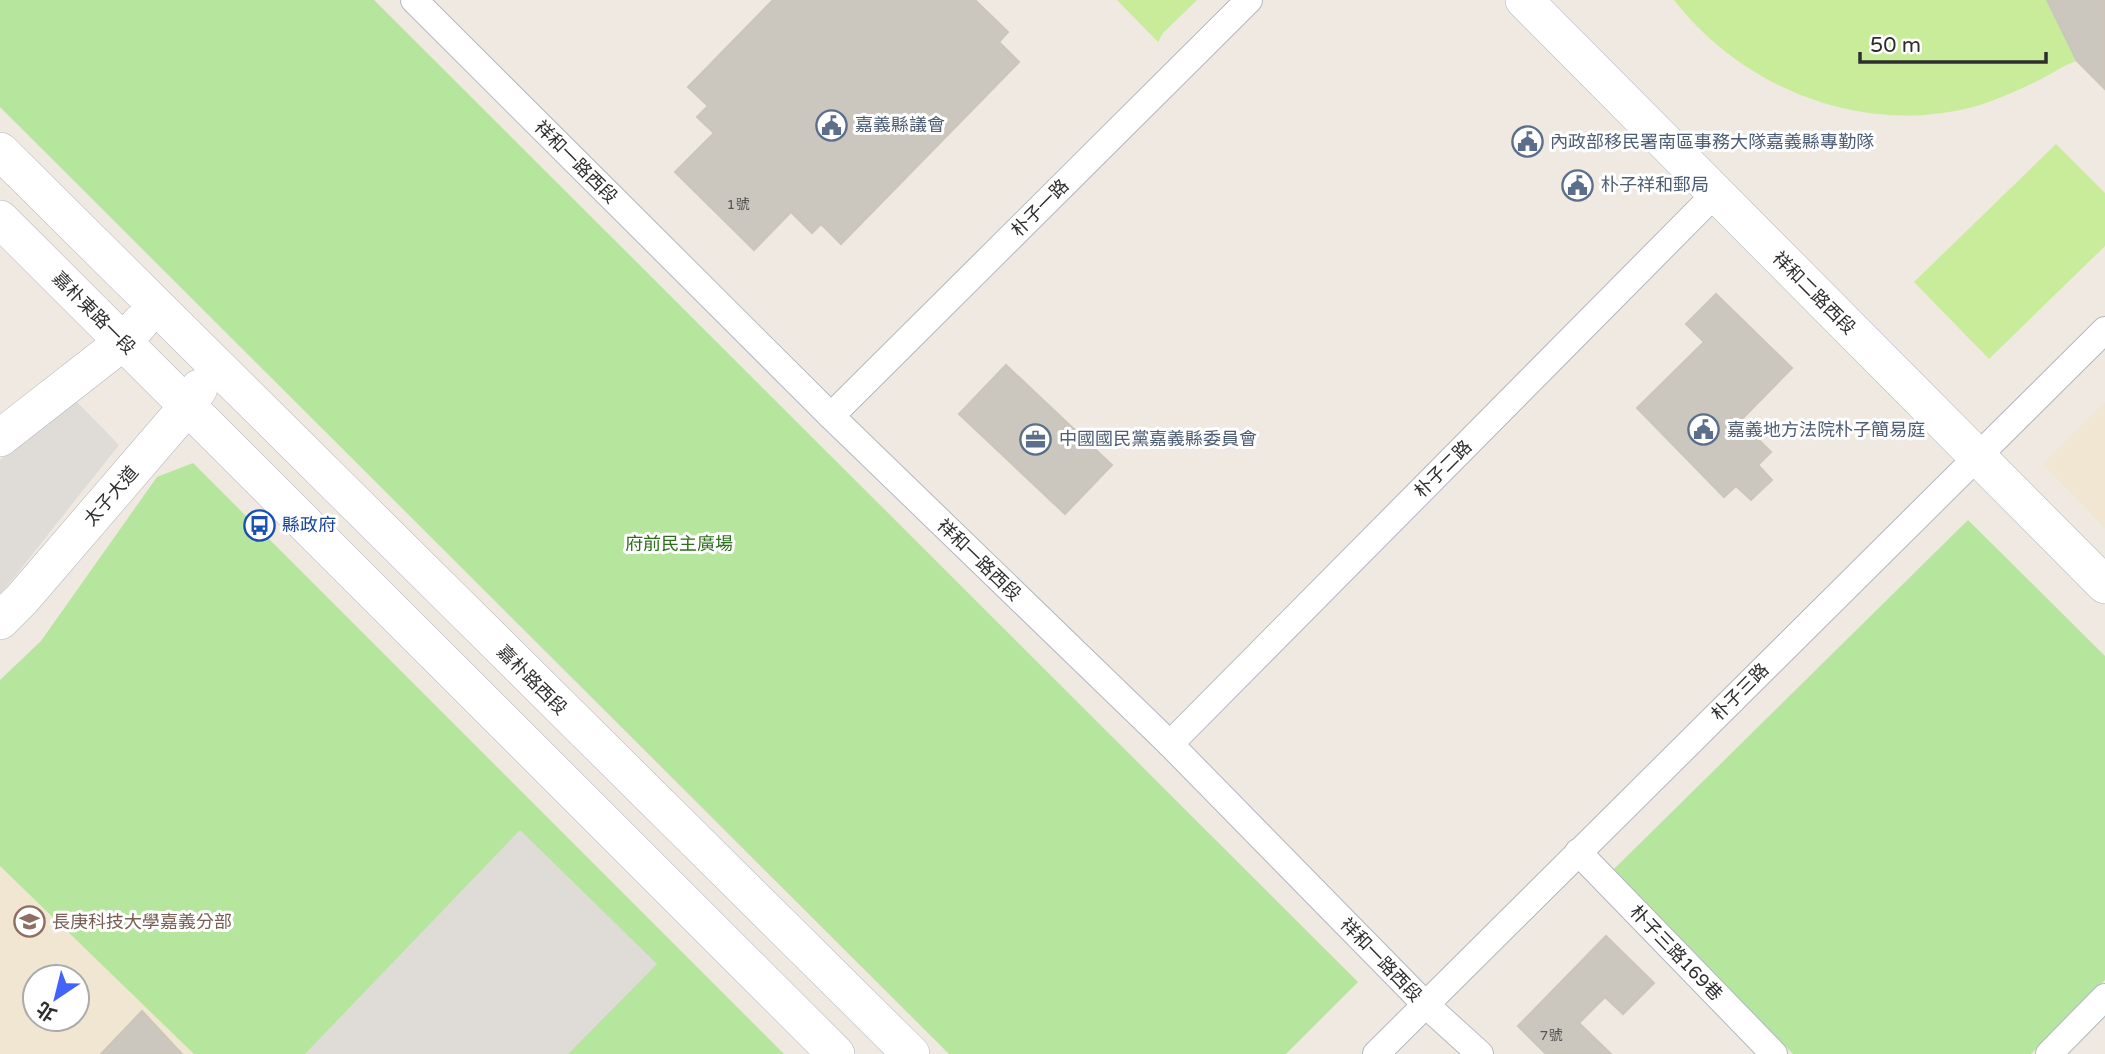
<svg xmlns="http://www.w3.org/2000/svg" width="2105" height="1054" viewBox="0 0 2105 1054" font-family="'Varela Round','Noto Sans TC',sans-serif">
  <style>
    .education { fill: #f0e6d1; fill-rule: evenodd }
    .green { fill: #b6e59e }
    .pitch { fill: #c9ec9a }
    .plaza { fill: #dfdcd8 }
    .building { fill: #cbc7bf; stroke: #cbc5ba; stroke-width: 2 }
    .lines { fill: none; stroke-linecap: round; stroke-linejoin: round }
    .street-casing { stroke: #b4b7c1; stroke-width: 28 }
    .secondary-casing { stroke: #b4b7c1; stroke-width: 38 }
    .street { stroke: #fff; stroke-width: 26 }
    .secondary { stroke: #fff; stroke-width: 37 }
    .labels { text-anchor: middle; dominant-baseline: central; stroke-width: 6; stroke-linejoin: round; paint-order: stroke }
    .number-label { font-size: 14px; fill: #555452 }
    .service-label { font-size: 18px; fill: #4e5e75; stroke: #fff; text-anchor: start }
    .street-label { font-size: 18px; fill: #2e2e2e; stroke: #fff }
    .transit-label { font-size: 18px; fill: #164399; stroke: #fff; text-anchor: start }
    .park-label { font-size: 18px; fill: #2c6e1b; stroke: #fff }
    .education-label { font-size: 18px; fill: #785e54; stroke: #fff; text-anchor: start }
  </style>
  <rect width="100%" height="100%" fill="#efe9e1"/>
  <g class="education">
    <path d="M2105,402V528L2043,464Z"/>
    <path d="M0,866L194,1054H0ZM35,977H77V1019H35Z"/>
  </g>
  <g class="green">
    <path d="M0,0H374L1358,982L1286,1054H949L0,107Z"/>
    <path d="M193,463L784,1054H194L0,866V680L41,641L157,477Z"/>
    <path d="M1968,520L2105,656V980L2031,1054H1793L1612,871Z"/>
  </g>
  <g class="pitch">
    <path d="M1117,0H1197L1163,33L1158,42Z"/>
    <path d="M1674,0H2105L2077,61C2063,65 2052,74 2039,80C2020,90 2001,98 1980,105C1867,138 1745,91 1674,0Z"/>
    <path d="M2056,144L2105,193V246L1989,359L1914,282Z"/>
  </g>
  <g class="plaza">
    <path d="M76,401L119,445L0,595V460Z"/>
    <path d="M520,830L657,964L568,1054H305Z"/>
  </g>
  <g class="building">
    <path d="M773,0H975L1008,32L999,42L1019,62L841,244L821,224L812,233L791,212L754,250L675,172L714,133L697,117L708,106L688,87Z"/>
    <path d="M2047,0H2105V89L2077,61Z"/>
    <path d="M1716,294L1792,368L1740,421L1771,452L1758,465L1772,480L1751,500L1736,486L1724,497L1637,408L1704,342L1686,324Z"/>
    <path d="M1006,365L1112,465L1065,514L959,414Z"/>
    <path d="M1606,936L1654,983L1623,1014L1605,997L1579,1023L1611,1054H1546L1518,1026Z"/>
    <path d="M142,1011L182,1054H101Z"/>
  </g>
  <g class="lines">
    <defs>
      <g id="street">
        <path d="M414,0L831,416L1170,744L1426,1005L1480,1054"/>
        <path d="M831,416L1249,0"/>
        <path d="M1170,744L1716,193"/>
        <path d="M1578,852L1774,1054"/>
        <path d="M1376,1054L2105,330"/>
        <path d="M2049,1054L2105,997"/>
      </g>
      <g id="secondary">
        <path d="M1524,0L2105,585"/>
        <path d="M0,151L911,1054"/>
        <path d="M0,219L836,1054"/>
        <path d="M0,438L123,342L140,323"/>
        <path d="M0,621L22,599L187,407L199,388"/>
      </g>
    </defs>
    <use href="#street" class="street-casing"/>
    <use href="#secondary" class="secondary-casing"/>
    <use href="#street" class="street"/>
    <use href="#secondary" class="secondary"/>
  </g>
  <defs>
    <symbol id="civic-ring" viewBox="-11 -11 22 22"><circle r="9.5" fill="#fff" stroke="#5c6f8a" stroke-width="1.5"/><path d="M-.6-6.5H3V-4.5H.6V-3L4-1V1h2V6H-6V1h2V-1L-.6-3ZM-1.2 2.5V6h2.4V2.5Z" fill="#5c6f8a"/></symbol>
    <symbol id="office-ring" viewBox="-11 -11 22 22"><circle r="9.5" fill="#fff" stroke="#5c6f8a" stroke-width="1.5"/><path d="M-6-3h4V-5.5h4V-3h4V5H-6ZM-1-4.5V-3h2v-1.5ZM-6 0V1H6V0Z" fill="#5c6f8a"/></symbol>
    <symbol id="bus-ring" viewBox="-11 -11 22 22"><circle r="9.5" fill="#fff" stroke="#1a4fb4" stroke-width="1.5"/><path d="M-5-6H5V4H4V6H2V4H-2V6H-4V4H-5ZM-3.5-4V0h7V-4ZM-3.5 1.2v1.5H-2V1.2ZM2 1.2v1.5H3.5V1.2Z" fill="#1a4fb4"/></symbol>
    <symbol id="university-ring" viewBox="-11 -11 22 22"><circle r="9.5" fill="#fff" stroke="#8d6e63" stroke-width="1.5"/><path d="M0-5L7-2L0 1L-7-2ZM-4 1L0 2.5L4 1V4Q0 6-4 4Z" fill="#8d6e63"/></symbol>
  </defs>
  <g fill-rule="evenodd">
    <use href="#civic-ring" x="814" y="108" width="35" height="35"/>
    <use href="#civic-ring" x="1510" y="124" width="35" height="35"/>
    <use href="#civic-ring" x="1560" y="168" width="35" height="35"/>
    <use href="#civic-ring" x="1686" y="412" width="35" height="35"/>
    <use href="#office-ring" x="1018" y="422" width="35" height="35"/>
    <use href="#bus-ring" x="242" y="508" width="35" height="35"/>
    <use href="#university-ring" x="12" y="904" width="35" height="35"/>
  </g>
  <g class="labels">
    <g class="number-label">
      <text x="738" y="204">1號</text>
      <text x="1551" y="1035">7號</text>
    </g>
    <g class="service-label">
      <text x="855" y="125">嘉義縣議會</text>
      <text x="1550" y="142">內政部移民署南區事務大隊嘉義縣專勤隊</text>
      <text x="1601" y="185">朴子祥和郵局</text>
      <text x="1727" y="430">嘉義地方法院朴子簡易庭</text>
      <text x="1059" y="439">中國國民黨嘉義縣委員會</text>
    </g>
    <g class="street-label">
      <text transform="translate(576 162) rotate(45)">祥和一路西段</text>
      <text transform="translate(1040 208) rotate(-45)">朴子一路</text>
      <text transform="translate(1814 293) rotate(45)">祥和二路西段</text>
      <text transform="translate(94 313) rotate(45)">嘉朴東路一段</text>
      <text transform="translate(1443 469) rotate(-45)">朴子二路</text>
      <text transform="translate(111 496) rotate(-49)">太子大道</text>
      <text transform="translate(979 560) rotate(44)">祥和一路西段</text>
      <text transform="translate(532 680) rotate(45)">嘉朴路西段</text>
      <text transform="translate(1740 692) rotate(-45)">朴子三路</text>
      <text transform="translate(1676 953) rotate(46)">朴子三路169巷</text>
      <text transform="translate(1381 960) rotate(46)">祥和一路西段</text>
    </g>
    <g class="transit-label">
      <text x="282" y="525">縣政府</text>
    </g>
    <g class="park-label">
      <text x="679" y="544">府前民主廣場</text>
    </g>
    <g class="education-label">
      <text x="52" y="922">長庚科技大學嘉義分部</text>
    </g>
  </g>
  <g transform="translate(56 998) rotate(215)"><circle r="33" fill="#ffffff" stroke="#ababab" stroke-width="2"/>
  <path d="M0-5L12 26L0 18L-12 26Z" fill="#4264fb"/>
  <text y="-10" font-size="19" font-weight="bold" text-anchor="middle" fill="#2e2e2e">北</text>
  </g>
  <path d="M1860 52v10h186v-10" fill="none" stroke="#2e2e2e" stroke-width="3.5"/>
  <text x="1870" y="52" font-size="21" fill="#2e2e2e" stroke="#ffffff" stroke-width="5" paint-order="stroke">50 m</text>
</svg>
